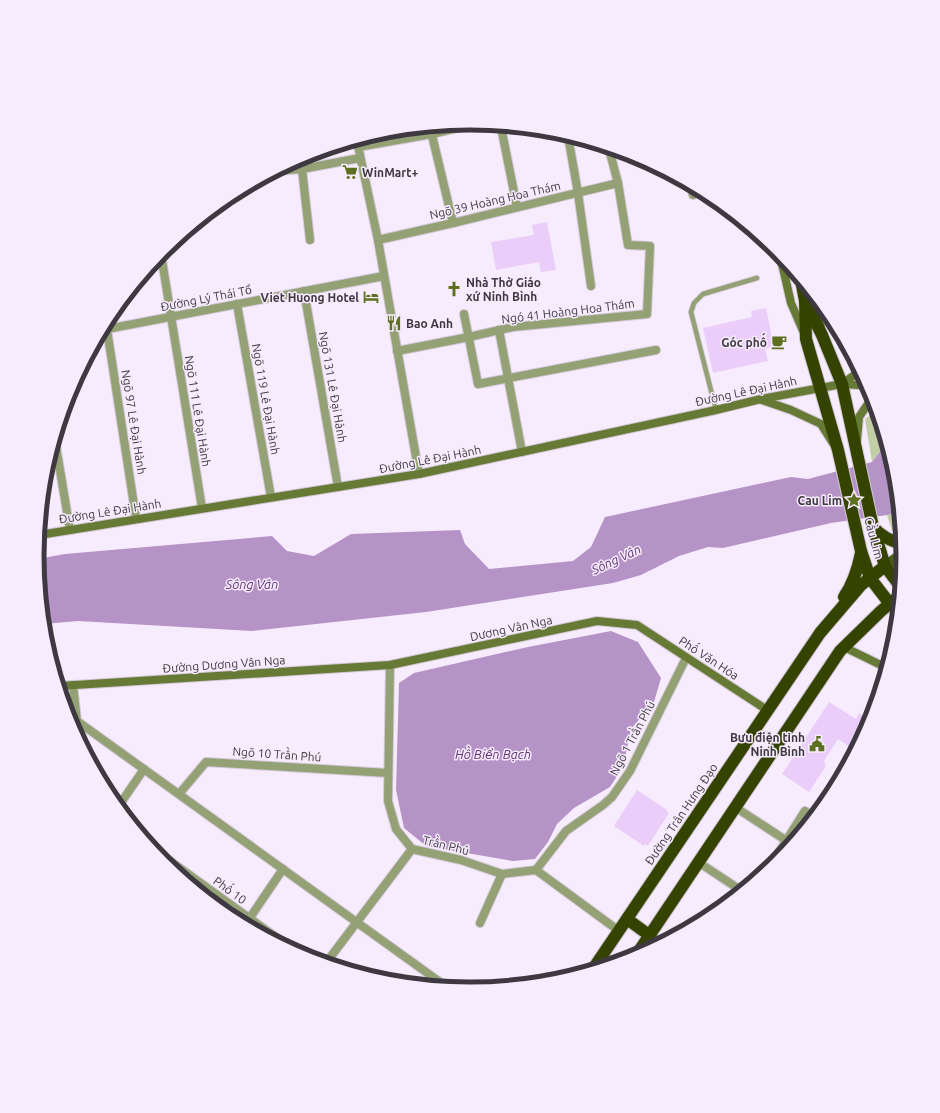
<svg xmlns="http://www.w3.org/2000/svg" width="940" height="1113" viewBox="0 0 940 1113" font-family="Ubuntu,sans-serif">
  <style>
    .green { fill: #c1cea6 }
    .water { fill: #b693c7 }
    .building { fill: #ebcdf9 }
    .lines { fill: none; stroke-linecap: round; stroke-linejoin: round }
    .lane-casing { stroke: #d2c8d7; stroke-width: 6 }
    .street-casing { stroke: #d2c8d7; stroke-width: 10 }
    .secondary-casing { stroke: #d2c8d7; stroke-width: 10 }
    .primary-casing { stroke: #d2c8d7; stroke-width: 12 }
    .highway-casing { stroke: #d2c8d7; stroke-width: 14 }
    .path { stroke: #b4abb9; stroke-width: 2; stroke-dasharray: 3 3; stroke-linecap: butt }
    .lane { stroke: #93a175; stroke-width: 4.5 }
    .street { stroke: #93a175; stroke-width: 8 }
    .secondary { stroke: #677a35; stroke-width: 8 }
    .primary { stroke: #4b5d14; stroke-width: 10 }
    .highway { stroke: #354301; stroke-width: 12 }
    .labels { text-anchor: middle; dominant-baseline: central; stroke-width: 3; stroke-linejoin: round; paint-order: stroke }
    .poi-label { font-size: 12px; font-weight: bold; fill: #3e3941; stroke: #f7ecfd; text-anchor: end }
    .street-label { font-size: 12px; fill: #3e3941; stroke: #f7ecfd }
    .water-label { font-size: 13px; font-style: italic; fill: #603374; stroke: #f7ecfd }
    .rim { fill: none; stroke: #3e3941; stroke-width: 5 }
  </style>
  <rect width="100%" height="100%" fill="#f7ecfd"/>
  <g class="green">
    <path d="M876,411L886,444L872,462L865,419Z"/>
    <path d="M899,513L900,530L892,531L887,515Z"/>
  </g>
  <g class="water">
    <path d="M886,444L895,472L899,513L887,515L831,523L723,548L708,547L679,556L641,575L613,583L426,612L252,631L78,621L44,624L37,559L65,554L272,536L287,551L314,556L351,534L460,530L465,544L489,569L573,561L591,547L605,517L791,477L808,479L872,462Z"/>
    <path d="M611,631L638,642L661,678L654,702L631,729L623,767L610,787L574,808L557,824L548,842L535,859L513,861L426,846L404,828L396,790L399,683L414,673L528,647Z"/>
  </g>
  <g class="building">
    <path d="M547,222L556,270L541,272L539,262L496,270L491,242L534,235L532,225Z"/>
    <path d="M766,308L774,347L765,349L768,361L713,373L703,328L752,317L751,311Z"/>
    <path d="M829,702L856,719L859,713L869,720L850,747L838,739L824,761L826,766L809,792L782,774Z"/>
    <path d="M637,790L667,810L666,811L669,813L648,846L645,844L644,846L614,826Z"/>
  </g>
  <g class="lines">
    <defs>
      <path id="lane" d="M716,410L691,312L694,303L703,294L757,278"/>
      <g id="street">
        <path d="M430,127L453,223"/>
        <path d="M501,127L517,207"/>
        <path d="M568,136L578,193L591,286"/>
        <path d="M357,141L378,240L419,474"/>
        <path d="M358,147L432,134L475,124"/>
        <path d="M302,169L310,240"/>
        <path d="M277,171L302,169L360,158"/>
        <path d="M691,186L693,195"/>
        <path d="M378,240L453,223L618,183"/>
        <path d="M161,254L202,508"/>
        <path d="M304,291L338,487"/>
        <path d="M237,304L271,497"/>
        <path d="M464,314L478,384L656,350"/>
        <path d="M106,323L136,518"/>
        <path d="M102,330L384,276"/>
        <path d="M499,330L522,452"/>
        <path d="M397,351L469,337L513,327L647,314L650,246L628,245L618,183L609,149"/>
        <path d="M55,440L70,530"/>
        <path d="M390,665L388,801L396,829L412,849L461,860L502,874L536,870L619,931"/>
        <path d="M73,685L77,721L444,985"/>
        <path d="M842,776L839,774L863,736"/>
        <path d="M179,794L206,762L388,773"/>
        <path d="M118,807L144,769"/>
        <path d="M735,807L787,841"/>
        <path d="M152,848L295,951"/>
        <path d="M782,855L779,852L805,811L814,817"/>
        <path d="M698,862L742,891"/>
        <path d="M536,870L566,831L603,805L612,797L630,771L686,658"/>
        <path d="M480,923L502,874"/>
        <path d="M245,925L283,869"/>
        <path d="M326,963L412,849"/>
      </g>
      <g id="secondary">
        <path d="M780,255L791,303L804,333"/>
        <path d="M818,301L821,329"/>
        <path d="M842,384L860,371"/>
        <path d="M762,400L791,410L821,424L833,443"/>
        <path d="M857,440L859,417L872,398"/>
        <path d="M39,535L419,474L716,410L761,399L842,384L858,385L866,383"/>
        <path d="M844,647L887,668"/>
        <path d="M59,686L390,665L597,621L637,625L767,710"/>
        <path d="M649,935L660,943"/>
      </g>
      <path id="primary" d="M885,566L896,558L903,555"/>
      <g id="highway">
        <path d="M801,280L805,301L806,339L838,450L861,551L870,578L890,604"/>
        <path d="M807,305L822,335L842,384L873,527L885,566L900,586"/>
        <path d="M873,527C880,535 891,542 902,543"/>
        <path d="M844,597C853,584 858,568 861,553"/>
        <path d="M627,919L649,935"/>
        <path d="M635,957L840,651L881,611L899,596"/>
        <path d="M593,969L820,633L861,585L885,566"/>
      </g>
    </defs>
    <use href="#lane" class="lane-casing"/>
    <use href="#street" class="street-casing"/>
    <use href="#secondary" class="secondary-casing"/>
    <use href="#primary" class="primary-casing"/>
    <use href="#highway" class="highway-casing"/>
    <path class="path" d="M893,528L900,526"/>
    <use href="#lane" class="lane"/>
    <use href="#street" class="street"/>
    <use href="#secondary" class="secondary"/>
    <use href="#primary" class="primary"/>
    <use href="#highway" class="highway"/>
  </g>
  <defs>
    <symbol id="supermarket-bare" viewBox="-9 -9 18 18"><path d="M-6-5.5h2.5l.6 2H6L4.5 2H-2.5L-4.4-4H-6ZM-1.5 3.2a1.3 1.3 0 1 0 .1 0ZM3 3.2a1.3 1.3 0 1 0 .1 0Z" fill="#5c701f" stroke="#f7ecfd" stroke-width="2.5" paint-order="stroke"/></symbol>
    <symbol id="church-bare" viewBox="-9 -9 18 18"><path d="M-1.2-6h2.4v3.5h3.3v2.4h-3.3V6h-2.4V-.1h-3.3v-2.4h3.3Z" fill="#5c701f" stroke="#f7ecfd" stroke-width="2.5" paint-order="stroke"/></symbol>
    <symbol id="hotel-bare" viewBox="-9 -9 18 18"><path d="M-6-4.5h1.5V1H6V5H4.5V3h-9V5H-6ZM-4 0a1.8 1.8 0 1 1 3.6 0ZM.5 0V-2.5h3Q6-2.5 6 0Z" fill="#5c701f" stroke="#f7ecfd" stroke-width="2.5" paint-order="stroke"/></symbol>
    <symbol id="restaurant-bare" viewBox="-9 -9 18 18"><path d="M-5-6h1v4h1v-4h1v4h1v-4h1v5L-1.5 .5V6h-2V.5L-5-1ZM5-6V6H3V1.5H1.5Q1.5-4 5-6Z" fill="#5c701f" stroke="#f7ecfd" stroke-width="2.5" paint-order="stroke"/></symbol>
    <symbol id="cafe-bare" viewBox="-9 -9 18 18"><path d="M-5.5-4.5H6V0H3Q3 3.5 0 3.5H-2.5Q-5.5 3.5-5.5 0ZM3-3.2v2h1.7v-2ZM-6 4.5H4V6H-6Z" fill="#5c701f" stroke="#f7ecfd" stroke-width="2.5" paint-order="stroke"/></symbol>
    <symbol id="sight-bare" viewBox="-9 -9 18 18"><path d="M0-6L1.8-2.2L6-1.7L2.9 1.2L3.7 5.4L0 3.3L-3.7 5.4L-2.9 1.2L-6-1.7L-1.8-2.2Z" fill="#5c701f" stroke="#f7ecfd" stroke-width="2.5" paint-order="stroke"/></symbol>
    <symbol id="civic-bare" viewBox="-9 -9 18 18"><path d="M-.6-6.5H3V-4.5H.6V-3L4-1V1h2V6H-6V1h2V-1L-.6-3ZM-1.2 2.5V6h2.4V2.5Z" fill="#5c701f" stroke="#f7ecfd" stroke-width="2.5" paint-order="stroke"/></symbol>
  </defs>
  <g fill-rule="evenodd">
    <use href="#supermarket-bare" x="339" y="161" width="22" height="22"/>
    <use href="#church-bare" x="443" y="278" width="22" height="22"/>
    <use href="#hotel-bare" x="360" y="286" width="22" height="22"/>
    <use href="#restaurant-bare" x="383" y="312" width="22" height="22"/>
    <use href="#cafe-bare" x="768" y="331" width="22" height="22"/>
    <use href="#sight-bare" x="843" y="489" width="22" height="22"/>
    <use href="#civic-bare" x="806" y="733" width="22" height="22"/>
  </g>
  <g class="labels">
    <g class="poi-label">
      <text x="362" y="172" text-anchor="start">WinMart+</text>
      <text x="466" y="282" text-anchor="start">Nhà Thờ Giáo<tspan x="466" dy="14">xứ Ninh Bình</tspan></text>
      <text x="359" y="297">Viet Huong Hotel</text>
      <text x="406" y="323" text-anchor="start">Bao Anh</text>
      <text x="767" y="342">Góc phố</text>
      <text x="842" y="500">Cau Lim</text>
      <text x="805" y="737">Bưu điện tỉnh<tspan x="805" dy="14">Ninh Bình</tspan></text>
    </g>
    <g class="street-label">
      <text transform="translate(495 200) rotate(-13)">Ngõ 39 Hoàng Hoa Thám</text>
      <text transform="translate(206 298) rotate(-11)">Đường Lý Thái Tổ</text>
      <text transform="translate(568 311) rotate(-7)">Ngó 41 Hoàng Hoa Thám</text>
      <text transform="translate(333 387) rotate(80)">Ngõ 131 Lê Đại Hành</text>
      <text transform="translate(746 391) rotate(-12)">Đường Lê Đại Hành</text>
      <text transform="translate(266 399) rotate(80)">Ngõ 119 Lê Đại Hành</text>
      <text transform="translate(198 411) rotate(81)">Ngõ 111 Lê Đại Hành</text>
      <text transform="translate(134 422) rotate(81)">Ngõ 97 Lê Đại Hành</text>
      <text transform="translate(430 459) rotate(-11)">Đường Lê Đại Hành</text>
      <text transform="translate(110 511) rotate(-9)">Đường Lê Đại Hành</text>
      <text transform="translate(874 538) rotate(75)">Cầu Lim</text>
      <text transform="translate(511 628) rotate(-12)">Dương Vân Nga</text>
      <text transform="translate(709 658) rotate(33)">Phố Văn Hóa</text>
      <text transform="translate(224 664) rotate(-4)">Đường Dương Vân Nga</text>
      <text transform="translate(632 738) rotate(-62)">Ngõ 1 Trần Phú</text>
      <text transform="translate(277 754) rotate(4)">Ngõ 10 Trần Phú</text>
      <text transform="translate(681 814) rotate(-56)">Đường Trân Hưng Đạo</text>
      <text transform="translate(446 845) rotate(14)">Trần Phú</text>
      <text transform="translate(230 890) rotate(36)">Phố 10</text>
    </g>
    <g class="water-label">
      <text transform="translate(616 559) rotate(-25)">Sông Vân</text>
      <text x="252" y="584">Sông Vân</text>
      <text x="493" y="754">Hồ Biển Bạch</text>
    </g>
  </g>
  <path d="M0 0H940V1113H0ZM44 556a426 426 0 1 1 852 0a426 426 0 1 1-852 0Z" fill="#f7ecfd" fill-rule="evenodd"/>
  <path class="rim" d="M44 556a426 426 0 1 1 852 0a426 426 0 1 1-852 0Z"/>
</svg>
